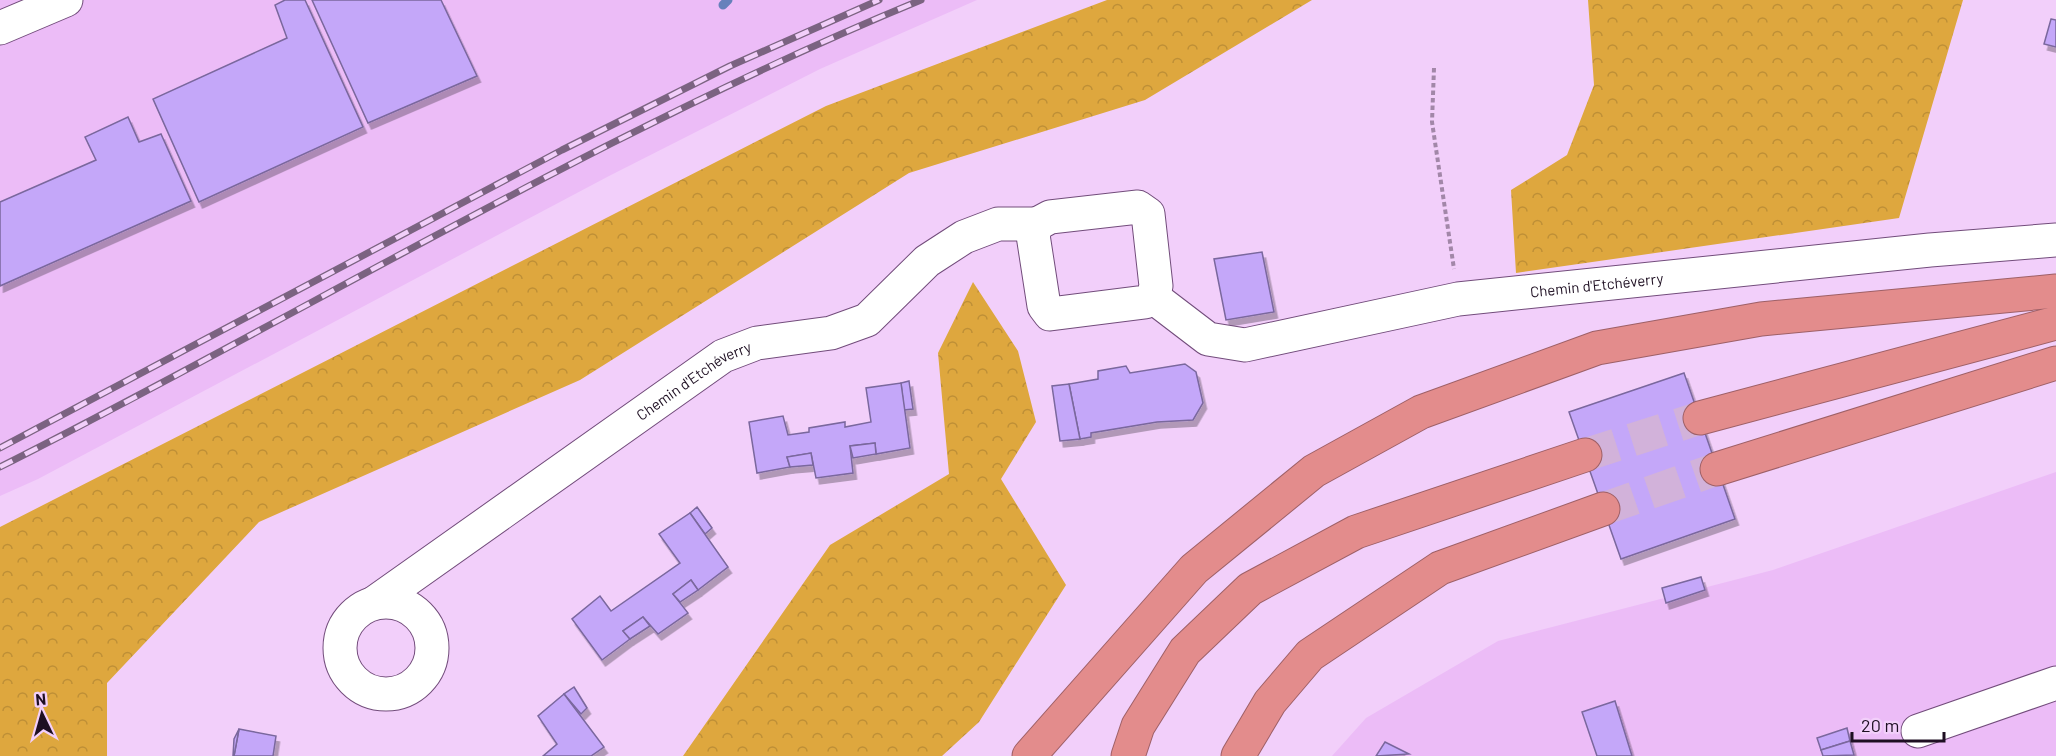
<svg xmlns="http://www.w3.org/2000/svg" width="2056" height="756" viewBox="0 0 2056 756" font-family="Barlow,sans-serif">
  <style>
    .built { fill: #ecbcf7 }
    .forest { fill: url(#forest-crowns) }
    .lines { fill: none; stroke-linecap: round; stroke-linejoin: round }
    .stream { stroke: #6681bb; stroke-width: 9 }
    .building { fill: #c4a7f9; stroke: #7a679d; stroke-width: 1.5; filter: url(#shadow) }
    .highway-tunnel { stroke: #d2b2da; stroke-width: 33; stroke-dasharray: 33 16; stroke-linecap: butt }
    .minor-casing { stroke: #724c7b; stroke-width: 35 }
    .highway-casing { stroke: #9e6067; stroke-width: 35 }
    .path { stroke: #a287a8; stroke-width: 4; stroke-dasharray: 4.5 3; stroke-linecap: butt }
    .minor { stroke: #fff; stroke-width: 33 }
    .highway { stroke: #e38c8c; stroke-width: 33 }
    .rail-casing { stroke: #7b6381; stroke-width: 7 }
    .rail { stroke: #f2cffa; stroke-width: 4.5; stroke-dasharray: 14; stroke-linecap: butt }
    .labels { text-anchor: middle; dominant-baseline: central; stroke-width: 5; stroke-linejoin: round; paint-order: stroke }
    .street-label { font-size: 15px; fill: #1e0f22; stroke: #f2cffa }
  </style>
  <defs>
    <pattern id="forest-crowns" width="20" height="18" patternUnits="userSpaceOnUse" patternTransform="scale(1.5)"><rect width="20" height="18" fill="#dea73e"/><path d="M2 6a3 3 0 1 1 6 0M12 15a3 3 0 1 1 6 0" fill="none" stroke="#be8f36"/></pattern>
    <filter id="shadow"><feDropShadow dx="3.5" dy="6" stdDeviation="0" flood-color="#0004"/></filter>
  </defs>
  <rect width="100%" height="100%" fill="#f2cffa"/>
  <g class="built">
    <path d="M0,0H977L820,69L609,176L38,479L0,496Z"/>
    <path d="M2056,472V756H1332L1366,718L1498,641L1773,570Z"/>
  </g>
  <g class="forest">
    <path d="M1107,0H1312L1145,100L909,173L580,380L259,522L107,683V756H0V527L826,106Z"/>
    <path d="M1588,0H1963L1899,218L1516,273L1511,190L1567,155L1594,85Z"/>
    <path d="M973,282L1018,351L1036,422L1001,479L1066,585L979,722L942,756H683L830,545L949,474L938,353Z"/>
  </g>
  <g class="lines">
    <path class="stream" d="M723,5L728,0"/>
  </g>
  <g class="building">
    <path d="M285,0H305L363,127L199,202L153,99L287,38L275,5Z"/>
    <path d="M312,0H441L477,76L368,123Z"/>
    <path d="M2051,19L2056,20V47L2044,44Z"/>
    <path d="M128,117L139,142L161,134L191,201L0,286V202L96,160L85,137Z"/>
    <path d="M1262,252L1274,312L1226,320L1214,259Z"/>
    <path d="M1185,364L1196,372L1203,403L1193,420L1157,422L1091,433V437L1080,439L1069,384L1098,379V371L1126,366L1130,373Z"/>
    <path d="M1684,373L1735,519L1621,559L1569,412Z"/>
    <path d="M909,381L913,409L904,410L901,383Z"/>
    <path d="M901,383L910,448L876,454L875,443L850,446L853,473L816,478L811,453L787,457L790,467L757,473L749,422L783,416L788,435L809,432V428L845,422V427L871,422L866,388Z"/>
    <path d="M1069,384L1080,439L1060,441L1052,386Z"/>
    <path d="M875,443L876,454L853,458L850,446Z"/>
    <path d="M811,453L813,465L790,467L787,457Z"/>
    <path d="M697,507L712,528L705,534L690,513Z"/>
    <path d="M690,513L728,567L698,590L691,580L673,594L688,613L658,634L643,617L623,631L630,639L602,660L572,619L600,596L611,611L680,563L659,534Z"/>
    <path d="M1701,577L1705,590L1666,603L1662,588Z"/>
    <path d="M691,580L698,590L680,602L673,594Z"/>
    <path d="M643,617L650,626L630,639L623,631Z"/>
    <path d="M574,687L587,708L581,714L564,694Z"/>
    <path d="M564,694L604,747L591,756H543L557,744L538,716Z"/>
    <path d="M1615,701L1632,756H1597L1582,712Z"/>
    <path d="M1847,728L1850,741L1821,750L1817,738Z"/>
    <path d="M239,729L276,736L273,756H234Z"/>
    <path d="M239,729L234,756H233L234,739Z"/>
    <path d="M1850,741L1854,755L1823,756L1821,750Z"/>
    <path d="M1385,742L1409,754L1376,756Z"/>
  </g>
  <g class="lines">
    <g class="highway-tunnel">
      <path d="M1585,455L1700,418"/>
      <path d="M1603,509L1717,469"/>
    </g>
    <defs>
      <g id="minor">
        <path d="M0,28L66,0"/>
        <path d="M1138,207L1148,214L1156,286L1153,297L1145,302L1050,314L1044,306L1033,235L1037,224L1050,217Z"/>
        <path id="s1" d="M1153,297L1208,339L1245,345L1458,299L1930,250L2056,240"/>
        <circle cx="386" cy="648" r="46"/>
        <path id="s2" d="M374,603L723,356L757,343L831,333L867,320L927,261L964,237L998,224H1037"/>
        <path d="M1918,731L2056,683"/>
      </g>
      <g id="highway">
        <path d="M1700,418L2056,323"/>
        <path d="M1717,469L2056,363"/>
        <path d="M1029,756L1194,569L1314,471L1421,412L1597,348L1761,319L2056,291"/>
        <path d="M1128,756L1138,726L1185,651L1250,589L1356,532L1585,455"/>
        <path d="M1238,756L1270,702L1310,655L1440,568L1603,509"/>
      </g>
    </defs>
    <use href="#minor" class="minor-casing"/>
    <use href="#highway" class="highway-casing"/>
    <path class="path" d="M1434,68L1432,122L1454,269"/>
    <use href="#minor" class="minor"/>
    <use href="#highway" class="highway"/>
    <defs>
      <g id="rail">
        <path d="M0,448L562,150L730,66L879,0"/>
        <path d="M0,467C307,312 602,131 921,0"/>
      </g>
    </defs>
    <use href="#rail" class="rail-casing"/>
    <use href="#rail" class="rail"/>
  </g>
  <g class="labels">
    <g class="street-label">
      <text stroke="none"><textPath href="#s1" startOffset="464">Chemin d'Etchéverry</textPath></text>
      <text stroke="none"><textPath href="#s2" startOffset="390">Chemin d'Etchéverry</textPath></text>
    </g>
  </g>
  <g transform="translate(42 714) rotate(355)" stroke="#f2cffa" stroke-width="4.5" paint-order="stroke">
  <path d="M0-4.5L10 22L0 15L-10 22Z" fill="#1e0f22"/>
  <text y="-9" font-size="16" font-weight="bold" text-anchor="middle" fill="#1e0f22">N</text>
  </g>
  <path d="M1852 732v9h92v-9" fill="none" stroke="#1e0f22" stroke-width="3"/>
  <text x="1861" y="732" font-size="18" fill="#1e0f22" stroke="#f2cffa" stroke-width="4.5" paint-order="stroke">20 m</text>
</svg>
